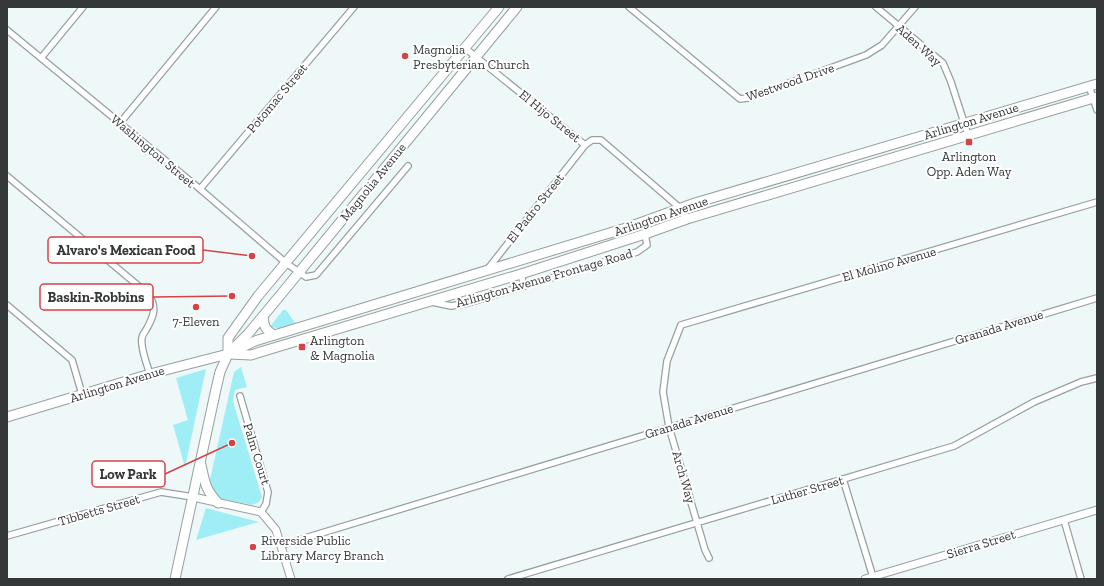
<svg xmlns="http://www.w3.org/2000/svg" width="1104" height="586" viewBox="0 0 1104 586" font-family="'Zilla Slab',serif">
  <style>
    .green { fill: #a0eef5 }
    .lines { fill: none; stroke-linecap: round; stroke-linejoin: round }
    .minor-casing { stroke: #97a0a0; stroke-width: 8 }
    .tertiary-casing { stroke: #97a0a0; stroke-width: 9 }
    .primary-casing { stroke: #97a0a0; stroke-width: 11 }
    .minor { stroke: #fff; stroke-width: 5.5 }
    .tertiary { stroke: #fff; stroke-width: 7 }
    .primary { stroke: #fff; stroke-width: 9 }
    .poi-dot { fill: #d34348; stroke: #fff; stroke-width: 1.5 }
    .labels { text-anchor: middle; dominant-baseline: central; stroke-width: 4; stroke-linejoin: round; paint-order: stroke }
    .street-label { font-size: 13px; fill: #353838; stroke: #fff }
    .poi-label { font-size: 13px; fill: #353838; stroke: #fff; text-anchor: start }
    .leader { fill: none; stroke: #d34348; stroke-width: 1.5 }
    .callout-dot { fill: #d34348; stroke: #fff; stroke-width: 1.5 }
    .callout { fill: #fff; stroke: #d34348; stroke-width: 1.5 }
    .callout-label { font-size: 14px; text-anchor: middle; font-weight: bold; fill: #353838 }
  </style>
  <rect width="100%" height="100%" fill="#eff8f9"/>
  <g class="green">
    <path d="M283,310H286L296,324C288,326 278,331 271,326L272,324Z"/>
    <path d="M241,367L247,387L235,390L233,401L262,497L259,502L252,505L222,499L213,491L209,484L234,372Z"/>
    <path d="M206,369L185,467L173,425L188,420L176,378Z"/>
    <path d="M206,508L259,522L196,540Z"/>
  </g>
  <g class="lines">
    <defs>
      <g id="minor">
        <path d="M629,7L740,99L748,98L866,55L882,45L915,7"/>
        <path d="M876,7L943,63L951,82L968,135"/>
        <path d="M7,30L200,189L286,263L306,277L316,275L408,166"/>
        <path d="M465,48L585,145"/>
        <path d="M41,58L83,7"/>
        <path d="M1089,86L1097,110"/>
        <path d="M120,123L216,7"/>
        <path d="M7,176L147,293C158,306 154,316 146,330C145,332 142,335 142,338C140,347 147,365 150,374"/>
        <path d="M200,189L354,7"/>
        <path d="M487,270L585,145L592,140H601L680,208L687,219"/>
        <path d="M521,274L524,286"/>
        <path d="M432,302L451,306L468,303L614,259L637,252L647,245L645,234"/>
        <path d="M7,305L72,360L82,394"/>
        <path d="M240,396L268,492L266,504L261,512"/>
        <path d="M843,479L873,577"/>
        <path d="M1064,520L1081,579"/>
        <path d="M7,536L161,492L193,497"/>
        <path d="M282,545L1097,298"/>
        <path d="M709,558L705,550L669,427L663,392L667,361L681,325L1097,202"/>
        <path d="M508,579L954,446L1034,402L1081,382L1097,378"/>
      </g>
      <g id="tertiary">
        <path d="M193,497L261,512L276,530L291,579"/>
        <path d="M865,579L1097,510"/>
      </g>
      <g id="primary">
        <path d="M263,316C264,327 265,329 274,335"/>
        <path d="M233,349L248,334L273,304L517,7"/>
        <path d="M229,354L251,355L277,347L521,274L645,234L687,219L1097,97"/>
        <path d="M7,417L150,374L228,354L255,341L626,228L695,203L1097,84"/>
        <path d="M201,465C205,483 205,489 218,503"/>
        <path d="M175,579L216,389L220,372L228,354V338L258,296L499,7"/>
      </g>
    </defs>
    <use href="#minor" class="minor-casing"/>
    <use href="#tertiary" class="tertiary-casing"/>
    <use href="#primary" class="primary-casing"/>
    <use href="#minor" class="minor"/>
    <use href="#tertiary" class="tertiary"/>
    <use href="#primary" class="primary"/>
  </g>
  <g class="poi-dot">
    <circle cx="405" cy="56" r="4"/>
    <rect x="965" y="138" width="8" height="8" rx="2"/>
    <circle cx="196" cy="307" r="4"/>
    <rect x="298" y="343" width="8" height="8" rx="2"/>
    <circle cx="253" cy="547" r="4"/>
  </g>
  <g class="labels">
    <g class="street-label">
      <text transform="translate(919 45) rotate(42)">Aden Way</text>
      <text transform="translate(790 82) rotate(-19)">Westwood Drive</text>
      <text transform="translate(277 98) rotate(-50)">Potomac Street</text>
      <text transform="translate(550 116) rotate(39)">El Hijo Street</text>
      <text transform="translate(971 121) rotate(-17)">Arlington Avenue</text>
      <text transform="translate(153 151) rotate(40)">Washington Street</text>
      <text transform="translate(373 182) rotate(-51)">Magnolia Avenue</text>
      <text transform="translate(535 208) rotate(-52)">El Padro Street</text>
      <text transform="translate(661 216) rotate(-19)">Arlington Avenue</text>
      <text transform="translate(889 264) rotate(-16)">El Molino Avenue</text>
      <text transform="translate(544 278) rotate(-16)">Arlington Avenue Frontage Road</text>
      <text transform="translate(999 327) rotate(-17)">Granada Avenue</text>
      <text transform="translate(117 384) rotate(-17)">Arlington Avenue</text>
      <text transform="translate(689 421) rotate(-17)">Granada Avenue</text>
      <text transform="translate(257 454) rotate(73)">Palm Court</text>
      <text transform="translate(684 477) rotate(74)">Arch Way</text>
      <text transform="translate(807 490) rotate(-16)">Luther Street</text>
      <text transform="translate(99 510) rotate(-16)">Tibbetts Street</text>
      <text transform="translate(981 544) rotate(-17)">Sierra Street</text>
    </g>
    <g class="poi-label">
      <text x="413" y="49">Magnolia<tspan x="413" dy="15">Presbyterian Church</tspan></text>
      <text x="969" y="156" text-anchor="middle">Arlington<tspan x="969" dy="15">Opp. Aden Way</tspan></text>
      <text x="196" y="321" text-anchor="middle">7-Eleven</text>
      <text x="310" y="340">Arlington<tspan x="310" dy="15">&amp; Magnolia</tspan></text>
      <text x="261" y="540">Riverside Public<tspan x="261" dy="15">Library Marcy Branch</tspan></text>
    </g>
  </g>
  <path class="leader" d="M252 256L203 250M232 296L153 297M232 443L165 474"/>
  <g class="callout-dot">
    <circle cx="252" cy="256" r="4"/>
    <circle cx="232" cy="296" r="4"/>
    <circle cx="232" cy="443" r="4"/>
  </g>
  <g class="callout">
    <rect x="48" y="237" width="155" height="26" rx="4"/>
    <rect x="40" y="284" width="113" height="26" rx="4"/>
    <rect x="92" y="461" width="73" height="26" rx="4"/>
  </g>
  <g class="callout-label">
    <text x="126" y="255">Alvaro's Mexican Food</text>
    <text x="96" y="302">Baskin-Robbins</text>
    <text x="128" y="479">Low Park</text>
  </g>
  <rect width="1104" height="586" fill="none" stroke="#353838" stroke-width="16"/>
</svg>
